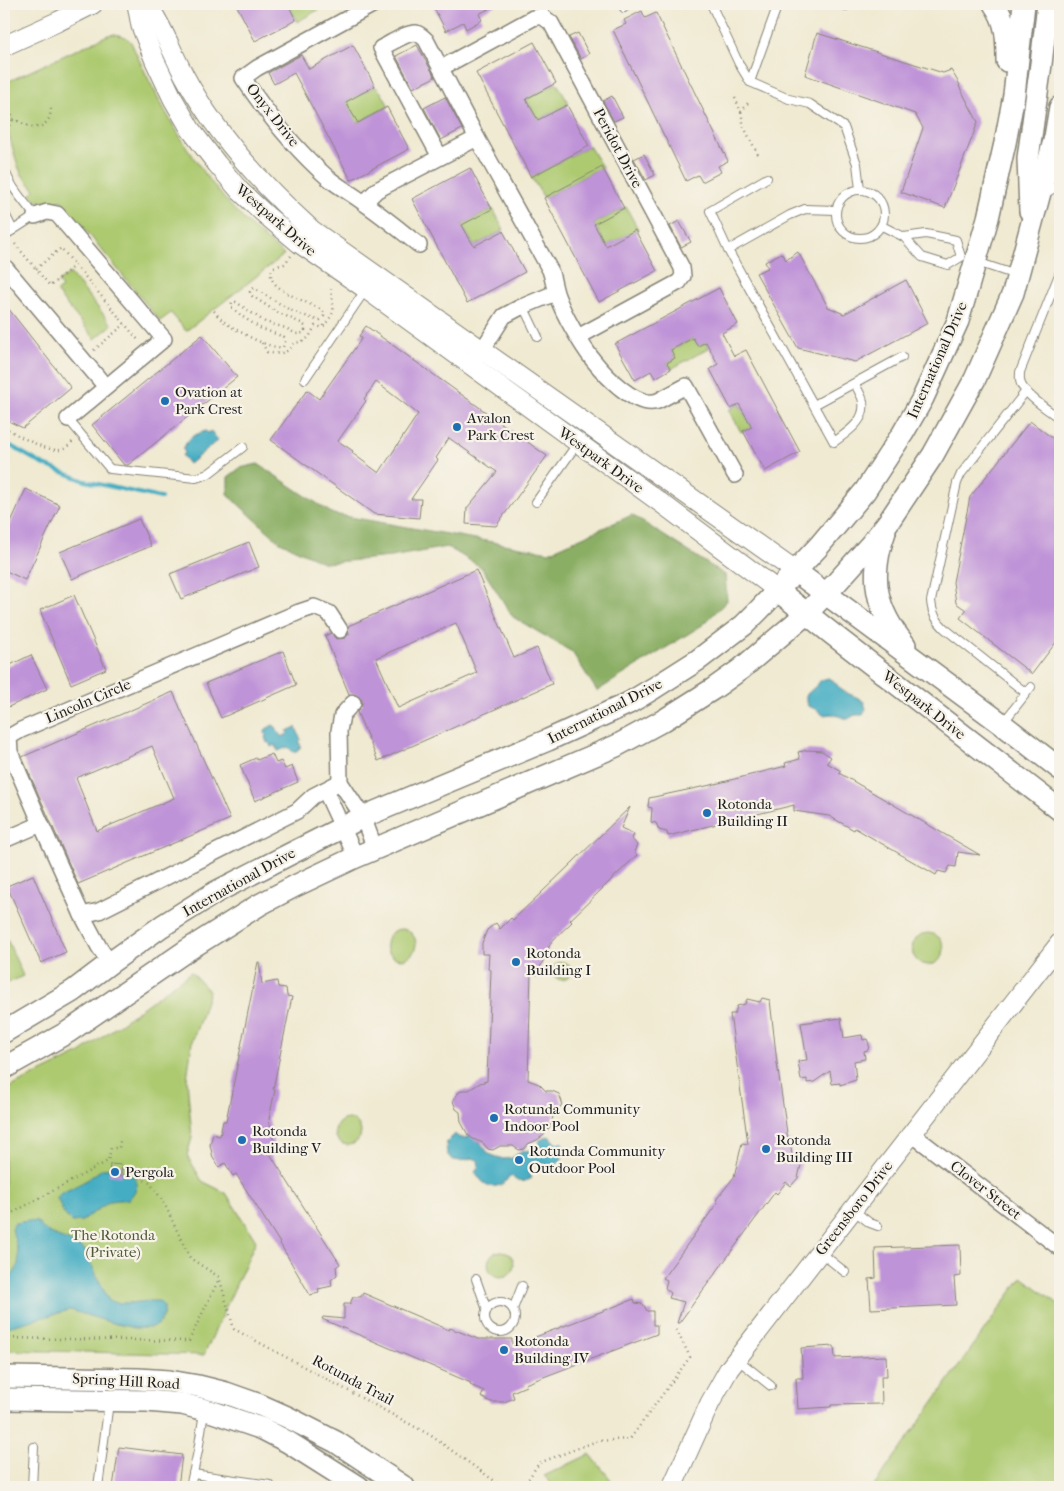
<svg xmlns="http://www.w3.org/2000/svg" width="1064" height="1491" viewBox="0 0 1064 1491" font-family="'IM FELL French Canon',serif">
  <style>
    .green { fill: #adca71; stroke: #647346 }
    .forest { fill: #8aae63; stroke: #536540 }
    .water { fill: #44adc3; stroke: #306470 }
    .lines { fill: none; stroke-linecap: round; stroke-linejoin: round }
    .stream { stroke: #44adc3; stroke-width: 4 }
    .building { fill: #bf93d8; fill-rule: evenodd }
    .service-casing { stroke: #868377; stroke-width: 10 }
    .minor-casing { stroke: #868377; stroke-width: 18 }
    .tertiary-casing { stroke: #868377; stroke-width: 21 }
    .secondary-casing { stroke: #868377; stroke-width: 24 }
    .path { stroke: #868377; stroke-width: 2.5; stroke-dasharray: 1 4; stroke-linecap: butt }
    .service { stroke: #fff; stroke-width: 8 }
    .minor { stroke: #fff; stroke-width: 15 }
    .tertiary { stroke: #fff; stroke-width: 19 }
    .secondary { stroke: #fff; stroke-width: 21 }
    .poi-dot { fill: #1f6fb2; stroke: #f7f3e8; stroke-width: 2 }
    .labels { text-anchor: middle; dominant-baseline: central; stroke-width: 4.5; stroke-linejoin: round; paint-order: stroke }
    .street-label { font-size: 15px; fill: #1c1c1c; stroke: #f7f3e8 }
    .poi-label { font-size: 15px; fill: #1c1c1c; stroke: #f7f3e8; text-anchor: start }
    .park-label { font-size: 15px; fill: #4f593a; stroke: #f7f3e8 }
  </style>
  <rect width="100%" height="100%" fill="#f7f3e8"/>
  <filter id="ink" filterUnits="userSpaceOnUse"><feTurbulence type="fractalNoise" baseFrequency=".02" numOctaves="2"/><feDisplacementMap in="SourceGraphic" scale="10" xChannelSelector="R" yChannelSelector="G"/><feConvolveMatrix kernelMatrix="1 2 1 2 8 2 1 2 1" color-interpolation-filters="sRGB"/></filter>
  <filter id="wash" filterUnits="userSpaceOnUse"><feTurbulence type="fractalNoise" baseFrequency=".0096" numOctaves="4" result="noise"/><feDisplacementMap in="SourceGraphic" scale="20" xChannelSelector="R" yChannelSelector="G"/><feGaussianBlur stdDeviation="1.12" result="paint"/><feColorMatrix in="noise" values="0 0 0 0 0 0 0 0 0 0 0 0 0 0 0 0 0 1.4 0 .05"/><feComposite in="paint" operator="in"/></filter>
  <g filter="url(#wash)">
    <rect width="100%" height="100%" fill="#f0ead2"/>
    <g class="green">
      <path d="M288,4H315L318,10L297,22Z"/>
      <path d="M115,34L126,37L131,42C157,100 188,157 230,205C246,223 266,239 284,255L186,331L171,313L160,321L61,200L55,204C45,203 38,202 30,195L35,190L22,175L18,166L4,119L5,83L108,35Z"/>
      <path d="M557,83L569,104L538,120L526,99Z"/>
      <path d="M375,86L381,92L389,106L357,123L346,102Z"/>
      <path d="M589,146L602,167L544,198L531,177Z"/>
      <path d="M626,207L638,229L606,246L594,224Z"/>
      <path d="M493,209L504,230L474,246L462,225Z"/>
      <path d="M70,273L112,325L95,339L56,292L62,288L58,282Z"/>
      <path d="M693,338L698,346L706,342L709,348L671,369L667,363L675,358L671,350Z"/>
      <path d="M739,404L752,427L741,432L729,410Z"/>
      <circle cx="401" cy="944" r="15"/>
      <path d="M4,932L23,976L4,985Z"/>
      <circle cx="928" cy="949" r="16"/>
      <circle cx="562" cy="971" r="9"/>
      <path d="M191,972L209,991L200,1020L192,1042L187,1079L192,1138L187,1155L202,1181L226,1193L256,1241L204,1355L4,1350V1090L79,1054Z"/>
      <circle cx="348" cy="1132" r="13"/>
      <circle cx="501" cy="1264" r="13"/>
      <path d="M1022,1277L1060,1305V1487H876L874,1486Z"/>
      <path d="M590,1454L612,1481L603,1487H555L544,1476Z"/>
    </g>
    <path class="forest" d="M258,464L333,514L549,552L632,515L725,575L727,601L704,624L597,691L572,652L513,617L481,567L447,547L391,557L325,563L280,542L228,495V477L240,468Z"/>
    <g class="water">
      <path d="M206,431L208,433L211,431L218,440L189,464L182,455L185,452L183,450C187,438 195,434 206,431Z"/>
      <path d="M828,678C836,680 837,687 843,691C850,695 857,696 864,702L866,709L863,715H855L848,719L832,714L823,715L816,709L808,706L806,702V695L817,685L821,680Z"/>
      <path d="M273,725L276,727L281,737L288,734L287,731L296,727L301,740L299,742L301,746L297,752H293L288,747L278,751L275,745L271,747L269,742L267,743L265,737H266L265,732L266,729Z"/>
      <path d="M455,1134C459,1139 464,1139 470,1136L480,1142L489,1154L503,1159L512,1158L521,1151L533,1150L538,1146L540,1140L549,1136L554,1142L562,1143C567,1154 561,1166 547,1165C543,1165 540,1162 536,1160C526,1163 527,1170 532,1178C525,1182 517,1184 512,1176H509C505,1186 492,1190 483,1182C480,1180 478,1175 475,1172L479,1167L478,1160L472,1158C458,1164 443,1161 447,1142Z"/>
      <path d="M111,1168C130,1173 148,1178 129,1199L110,1201L82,1221L72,1222L64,1214L57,1198L61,1193L68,1190L87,1180L102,1169Z"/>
      <path d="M28,1221L37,1222C47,1237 69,1239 84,1249L109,1301C126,1306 142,1300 159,1301L164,1306V1314L159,1324L149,1328H135L112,1323L70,1310L4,1328V1283C27,1265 17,1252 12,1229L15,1223Z"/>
    </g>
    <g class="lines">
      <path class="stream" d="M4,442L42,464L85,481L161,498"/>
    </g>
    <g id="blocks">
      <g class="building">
        <path d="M236,4H288L296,20L255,41Z"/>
        <path d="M432,4H498L479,14L482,20L466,29L463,22L446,31Z"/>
        <path d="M642,11L645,18L656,13L728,161L718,166L721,172L702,182L698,175L686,181L613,30L626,24L624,20Z"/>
        <path d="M578,33L589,54L581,59L569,37Z"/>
        <path d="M817,33L943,73L951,70L960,85L959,86L978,122L945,208L901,192L923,128L915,114L805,75Z"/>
        <path d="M534,42L556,83L526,99L538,120L567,105L589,146L531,177L476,73Z"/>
        <path d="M353,45L375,86L346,102L352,113L358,123L387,107L409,149L351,180L294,73L274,84L268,73L301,55L309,69Z"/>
        <path d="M417,45L435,77L413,88L396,56Z"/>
        <path d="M612,96L623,117L614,121L603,101Z"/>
        <path d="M445,97L462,129L441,140L424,108Z"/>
        <path d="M644,154L655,175L646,180L634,159Z"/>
        <path d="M602,167L624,208L594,224L606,246L635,230L657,271L599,302L544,198Z"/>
        <path d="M470,168L492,209L462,225L468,236L474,246L503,231L525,272L467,303L412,199Z"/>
        <path d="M679,221L691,242L681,247L670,226Z"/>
        <path d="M798,252L828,307L844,314L906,280L928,323L855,362L798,348L756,273L768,268L765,262L781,253L786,260Z"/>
        <path d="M719,288L738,324L722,333L734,356L746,350L800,452L765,471L743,431L752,427L739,404L731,409L710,369L718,364L706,342L698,346L693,338L671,350L675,358L667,363L671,369L655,378L651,371L635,380L615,344Z"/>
        <path d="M4,303L71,388L23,428L4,419Z"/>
        <path d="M366,326L547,456L496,526L466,524L467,508L497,472L449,438L436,458L438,460L411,499H421L419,518L374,514L271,440L307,390L319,399L362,338L359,336ZM376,382L418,414L379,473L352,453L353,451L338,441L366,401L364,399Z"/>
        <path d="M202,335L237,377L128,465H124L92,425Z"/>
        <path d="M1030,421L1060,444V637L1032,674L960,618L966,610L956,603L953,582L970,497Z"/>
        <path d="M26,489L60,505L25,580L4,570V537Z"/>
        <path d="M139,519L151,546L72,579L60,552Z"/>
        <path d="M249,542L259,567L181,599L170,574Z"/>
        <path d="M476,570L514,658L537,648L552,684L378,761L357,712L362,705V700L355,694H349L325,636L331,633L336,639L345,638L349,634L348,626ZM456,623L477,673L398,708L376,658Z"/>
        <path d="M74,595L106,669L71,684L40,610Z"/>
        <path d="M283,651L296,685L221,718L206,683Z"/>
        <path d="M31,655L47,689L4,709V668Z"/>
        <path d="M173,692L230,819L78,884L22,757ZM152,746L174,798L97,831L76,778Z"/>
        <path d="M809,750L822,751L831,757L827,763L841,771L839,773L980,855L958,852L956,867L950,866L946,873L938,871L936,875L855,828L854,830L829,816L794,811V805L668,836L667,832L659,830L656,823L651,822L652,808L648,807L649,798L711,785L786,766L785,763L800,759L798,752Z"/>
        <path d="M272,754L276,763L281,761L285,769L292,766L298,782L255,801L240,765L256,758L257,760Z"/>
        <path d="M630,807L621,828L634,834L632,839L637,845L634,852L637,855L570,920L572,922L551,942L537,975L531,972L528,1080L539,1084L546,1091H552L559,1094L562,1102L561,1106L554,1114L550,1126L544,1135L537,1140L528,1144L524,1149L519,1150L513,1146H500L493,1150L488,1149L483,1143L473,1139L468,1135L461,1122L460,1112L456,1109L453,1101L458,1093L463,1090H469L480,1083L487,1081L491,970L488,969L489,954H482V943L487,930L496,923L500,929L511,918L513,920Z"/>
        <path d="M33,875L66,952L41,963L7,886Z"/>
        <path d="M258,962H259L262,984L277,981L278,987L286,988L287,996L292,997L273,1089L275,1090L269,1119L276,1153L270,1154L340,1264L336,1267L337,1275L331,1280L332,1286L318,1289L319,1293L310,1295L278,1240L236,1174L233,1176L225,1163L219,1167L213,1158L210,1145L213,1134L220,1136L223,1121H226Z"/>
        <path d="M762,998L770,1000L777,1063L788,1140H790L792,1155L799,1154L801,1165L798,1178L791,1186L786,1182L777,1194L775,1192L679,1323H677L684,1302L669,1298L671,1293L665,1288L667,1280L663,1278L718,1202L716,1200L734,1177L742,1143L748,1144L730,1014H735L737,1006L745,1004L747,999L760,1002Z"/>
        <path d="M841,1018L844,1038L862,1035L863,1040L867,1039L869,1044L868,1050L864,1051L865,1059L854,1061L856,1080L840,1085V1083L832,1084L830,1071L814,1082L807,1083V1079L801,1080L798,1061L807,1060L801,1023Z"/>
        <path d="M110,1164L122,1165L121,1176L109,1175Z"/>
        <path d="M960,1245L961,1276L954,1277L956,1305L871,1309L869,1279L876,1278L875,1248Z"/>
        <path d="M363,1293L449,1330L450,1328L478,1339H512V1346L634,1299L635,1303L643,1304L647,1311H653V1325H657V1334L525,1384L526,1386L512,1392L514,1398L504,1402H491L481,1397L484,1391L470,1385L471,1383L322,1319L323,1317L344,1319V1304H350L353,1297H361Z"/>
        <path d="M834,1346L835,1358L886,1356L887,1376H881L882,1404L831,1405V1407L798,1409L796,1378H803L801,1348Z"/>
        <path d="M119,1447L182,1455L178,1487H113Z"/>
      </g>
    </g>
  </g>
  <g filter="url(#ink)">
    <use href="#blocks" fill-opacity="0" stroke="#868377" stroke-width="1"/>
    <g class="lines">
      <defs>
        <g id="service">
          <path d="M622,4L624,8"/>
          <path d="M711,4L739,64L750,82L789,99L810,104L844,127L857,164L860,189"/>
          <path d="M842,4L846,6"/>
          <path d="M750,82L778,4"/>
          <path d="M4,167C9,186 23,200 35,216L4,236"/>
          <path d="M767,178L710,211L728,250L834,442C848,432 869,419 862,398C860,393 857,388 855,384"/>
          <circle cx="860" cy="214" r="24"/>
          <path d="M1044,194L1060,185"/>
          <path d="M4,212L13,230"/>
          <path d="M882,226L904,237L922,257L948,265L961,257"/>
          <path d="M904,237L926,234L956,240L961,257"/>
          <path d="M728,250L790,215L805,209L836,210"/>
          <path d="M977,262L1016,275"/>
          <path d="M1060,272L1020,372C1020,376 1019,380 1021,384C1026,396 1050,411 1060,419"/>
          <path d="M523,306L538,337"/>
          <path d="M305,379L366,289"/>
          <path d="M1026,391L961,474L957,483L931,601C932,613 936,620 944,628L1026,693"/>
          <path d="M814,405L902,357"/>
          <path d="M68,419L110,469L196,478L208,474L243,447"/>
          <path d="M536,502L577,444"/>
          <path d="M1003,723L1031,687"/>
          <path d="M853,1210L870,1223L878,1226"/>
          <path d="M821,1253L845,1272"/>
          <path d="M476,1279L487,1310"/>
          <circle cx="500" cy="1317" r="15"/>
          <path d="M513,1309L522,1286"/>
          <path d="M737,1359L771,1386"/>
          <path d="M193,1474L270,1485L271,1487"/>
          <path d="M32,1487L34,1447"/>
          <path d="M98,1487L109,1402"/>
          <path d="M190,1487L198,1451L204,1412"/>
        </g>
        <g id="minor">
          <path d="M374,4L257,68L243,78C267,114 294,148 327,177C339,187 352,194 364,203C383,216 401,231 419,245"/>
          <path d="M441,68L533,18L542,16L551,23L682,268L683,276L679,282L578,337"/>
          <path d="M440,157L381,48C390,44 407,32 416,33C420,34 423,37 426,40L477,138L550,270C553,278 554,288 557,296C564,315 580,343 593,360C605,375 636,409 658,401L686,386L735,475"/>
          <path d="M364,203L377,190L477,138"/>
          <path d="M35,216L47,212L57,214L164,339L68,419"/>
          <path d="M4,266L106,387"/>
          <path d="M477,358L504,316L519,308L555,293"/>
          <path d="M353,703L342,715L339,731L340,782L363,817L375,849"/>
          <path d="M325,790L356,857"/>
          <path d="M4,840L41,824"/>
          <path d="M82,915L99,911L297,811L313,796L340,782"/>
          <path d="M110,963L99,947L82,915L41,824L10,752L9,737L21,730L299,612L314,607L329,613L340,630"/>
          <path d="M912,1134L1060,1248"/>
        </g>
        <g id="tertiary">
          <path d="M137,4L141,26L155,61L173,99L191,130L217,164L240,191L267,216L299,243L366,289L668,508L777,590"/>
          <path d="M147,4C163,26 171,51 184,75C216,135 262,185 312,230L795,571"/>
          <path d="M4,46L59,21L93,4"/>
          <path d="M672,1487L710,1403L729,1369L1060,943"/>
        </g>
        <g id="secondary">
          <path d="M994,4C1007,22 1007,39 1007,61"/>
          <path d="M1030,211L1028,158L1041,64L1048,4"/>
          <path d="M885,532C869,576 875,609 905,645"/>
          <path d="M795,571L1002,724L1060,769"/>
          <path d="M777,590L831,633L1060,810"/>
          <path d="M4,1032L73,991L110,963L162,926L216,892L290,854L363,817L548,740L629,703L654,688L698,660L744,625L759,610L819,546L865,491L903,433L923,398L958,321L988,218L1005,143L1014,95L1024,4"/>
          <path d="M4,1068L68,1032L186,951L259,905L295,886L356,857L616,746L664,720L713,689L741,669L806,614L837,582L871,544L889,521L933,455L975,379L1013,293L1055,137L1060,107"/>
          <path d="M4,1377L138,1379L169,1381L198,1386L226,1393L260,1405L287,1417L336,1442L404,1487"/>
          <path d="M4,1399L147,1401L182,1404L213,1412L263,1429L288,1442L359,1487"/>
        </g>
      </defs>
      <use href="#service" class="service-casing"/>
      <use href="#minor" class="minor-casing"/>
      <use href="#tertiary" class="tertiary-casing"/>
      <use href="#secondary" class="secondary-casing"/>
      <g class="path">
        <path d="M735,98L741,112L744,127L759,157"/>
        <path d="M4,110L11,113L13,119L11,124L5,127"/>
        <path d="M741,112L748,103"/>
        <path d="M13,119C19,121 25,125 31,127C44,129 51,120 51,108"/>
        <path d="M15,244L36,269"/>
        <path d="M75,265L50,286L36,269L61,248L139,341"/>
        <path d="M214,311C217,314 219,318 222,320C233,329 270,350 283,347L285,342L284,337L260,328L243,317L231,307L232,302H236L265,322L286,328L296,334L304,333L305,330V326L301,323L275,311L252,296L250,292L252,289L254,288L290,310L316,320H320L324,316L323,311C311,302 258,288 274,267L284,264L291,256"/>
        <path d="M262,343L267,352C279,355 288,354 294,343C308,341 309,338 315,326H318L322,328C338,309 333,312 331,289"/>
        <path d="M94,350L125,324"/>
        <path d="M4,427C17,435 45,451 60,450C66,449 70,445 73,441"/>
        <path d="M122,1169L150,1183L163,1201L190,1258L219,1277L234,1329L430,1435L503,1487"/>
        <path d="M4,1196L12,1213L108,1161L111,1148H119L120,1141"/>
        <path d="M4,1338L189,1341L219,1279"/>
        <path d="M523,1487L539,1463L597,1441L630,1439L690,1357L676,1329"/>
      </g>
      <use href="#service" class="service"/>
      <use href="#minor" class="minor"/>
      <use href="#tertiary" class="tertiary"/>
      <use href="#secondary" class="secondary"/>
    </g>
  </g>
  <g class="poi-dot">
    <circle cx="165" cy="401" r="5"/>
    <circle cx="457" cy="427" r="5"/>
    <circle cx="707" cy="813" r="5"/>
    <circle cx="516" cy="962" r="5"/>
    <circle cx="494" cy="1118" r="5"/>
    <circle cx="242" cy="1140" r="5"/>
    <circle cx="766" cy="1149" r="5"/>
    <circle cx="519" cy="1160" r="5"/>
    <circle cx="115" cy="1172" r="5"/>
    <circle cx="504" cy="1350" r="5"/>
  </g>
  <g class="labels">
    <g class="street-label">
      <text transform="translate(273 115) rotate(52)">Onyx Drive</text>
      <text transform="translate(618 148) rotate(62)">Peridot Drive</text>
      <text transform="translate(276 220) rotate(41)">Westpark Drive</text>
      <text transform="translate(937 360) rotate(-66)">International Drive</text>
      <text transform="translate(601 460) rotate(36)">Westpark Drive</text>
      <text transform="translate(88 701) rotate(-23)">Lincoln Circle</text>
      <text transform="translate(924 705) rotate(38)">Westpark Drive</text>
      <text transform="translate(605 711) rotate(-27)">International Drive</text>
      <text transform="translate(239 882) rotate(-29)">International Drive</text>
      <text transform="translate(986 1190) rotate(38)">Clover Street</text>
      <text transform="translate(854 1208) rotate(-52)">Greensboro Drive</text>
      <text transform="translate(353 1380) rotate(28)">Rotunda Trail</text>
      <text transform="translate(126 1381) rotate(3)">Spring Hill Road</text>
    </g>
    <g class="poi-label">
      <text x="175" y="392">Ovation at<tspan x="175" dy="17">Park Crest</tspan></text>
      <text x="467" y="418">Avalon<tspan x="467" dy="17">Park Crest</tspan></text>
      <text x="717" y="804">Rotonda<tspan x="717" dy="17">Building II</tspan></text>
      <text x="526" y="953">Rotonda<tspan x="526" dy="17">Building I</tspan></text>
      <text x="504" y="1109">Rotunda Community<tspan x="504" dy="17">Indoor Pool</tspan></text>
      <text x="252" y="1131">Rotonda<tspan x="252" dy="17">Building V</tspan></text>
      <text x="776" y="1140">Rotonda<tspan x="776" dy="17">Building III</tspan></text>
      <text x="529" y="1151">Rotunda Community<tspan x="529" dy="17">Outdoor Pool</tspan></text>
      <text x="125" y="1172">Pergola</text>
      <text x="514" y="1341">Rotonda<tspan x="514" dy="17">Building IV</tspan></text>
    </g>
    <g class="park-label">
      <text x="113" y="1235">The Rotonda<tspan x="113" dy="17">(Private)</tspan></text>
    </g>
  </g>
  <rect width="1064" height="1491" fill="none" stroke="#f7f3e8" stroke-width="20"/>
</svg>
